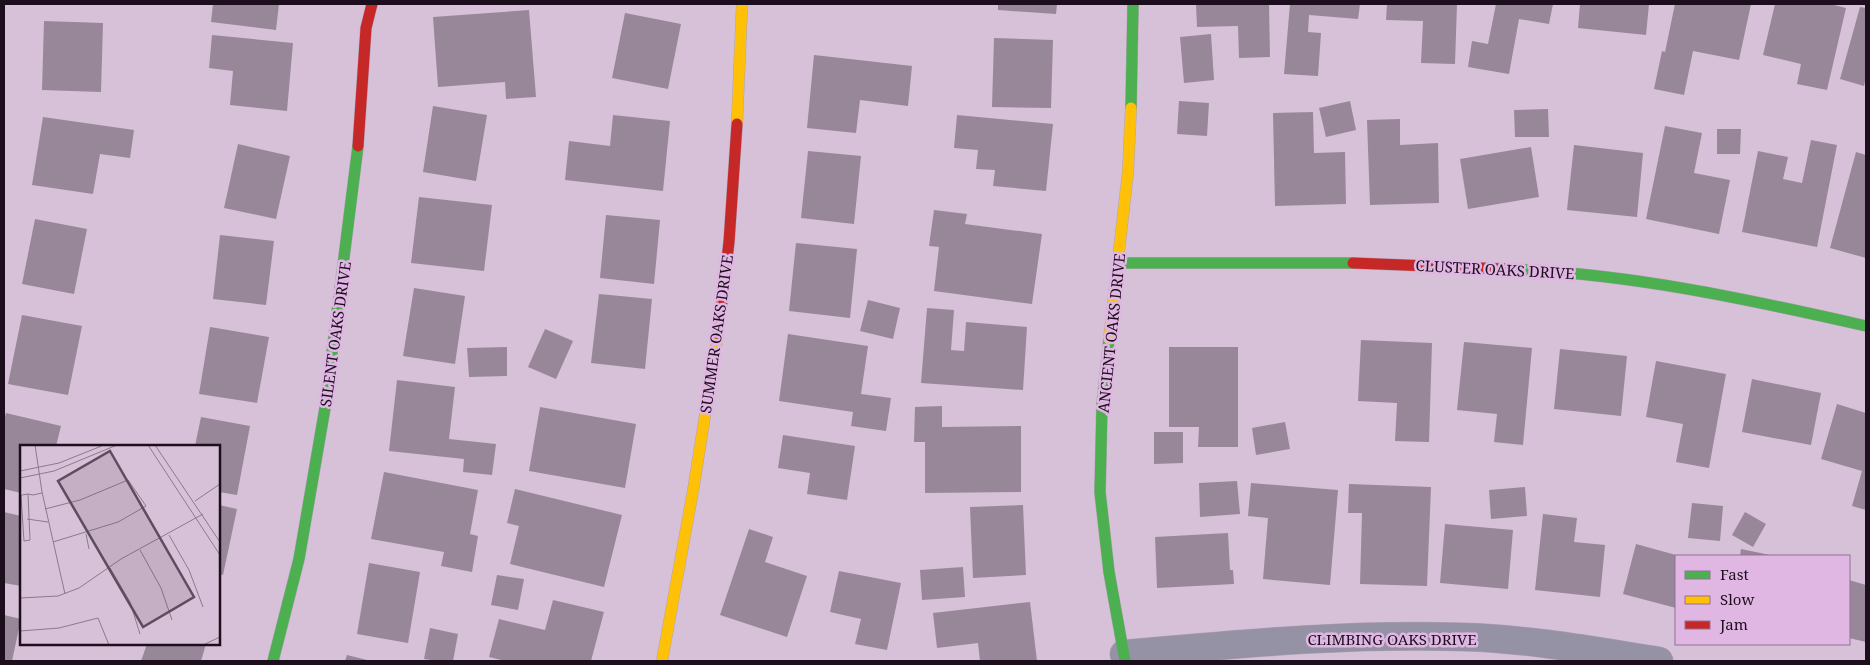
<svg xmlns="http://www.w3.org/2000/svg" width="1870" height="665" viewBox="0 0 1870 665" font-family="'Noto Serif',serif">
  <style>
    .building { fill: #988799 }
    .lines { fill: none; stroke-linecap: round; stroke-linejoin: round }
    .street-casing { stroke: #b4a2b5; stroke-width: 29 }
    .fast-casing { stroke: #b4a2b5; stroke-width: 12 }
    .slow-casing { stroke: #b4a2b5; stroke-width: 12 }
    .jam-casing { stroke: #b4a2b5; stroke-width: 12 }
    .street { stroke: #9692a5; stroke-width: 28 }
    .fast { stroke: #4caf50; stroke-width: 11 }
    .slow { stroke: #ffc107; stroke-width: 11 }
    .jam { stroke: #c62828; stroke-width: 11 }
    .labels { text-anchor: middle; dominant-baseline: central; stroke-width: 5; stroke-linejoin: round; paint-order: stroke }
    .street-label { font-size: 15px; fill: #1c0e1d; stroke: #dfb7e2 }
    .inset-road { fill: none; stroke: #8c798d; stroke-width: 1 }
    .view { fill: #5d4d5e; fill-opacity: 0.15; stroke: #5d4d5e; stroke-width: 2.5 }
    .inset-edge { fill: none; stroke: #1c0e1d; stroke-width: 2.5 }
  </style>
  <rect width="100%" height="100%" fill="#d7c1d8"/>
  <g class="building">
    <path d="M213,4H279L276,30L211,22Z"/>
    <path d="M998,4H1057L1056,14L998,10Z"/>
    <path d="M1196,4H1269L1270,57L1239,58L1238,26L1197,27Z"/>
    <path d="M1290,4H1360L1358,19L1309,15L1308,32L1321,33L1318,76L1284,74Z"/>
    <path d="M1387,4H1457L1455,64L1421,63L1423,21L1386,20Z"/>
    <path d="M1496,4H1553L1549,24L1519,19L1509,74L1468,67L1472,41L1488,44Z"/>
    <path d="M1580,4H1649L1646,35L1578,28Z"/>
    <path d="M1675,4H1751L1739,60L1693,51L1684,95L1654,89L1662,51L1665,52Z"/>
    <path d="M1775,4H1830L1846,8L1827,90L1797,84L1801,64L1763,55Z"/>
    <path d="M1860,7L1866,8V77L1864,86L1840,79Z"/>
    <path d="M529,10L536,97L506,99L505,82L438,87L433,17Z"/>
    <path d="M625,13L681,24L668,89L612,78Z"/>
    <path d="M44,21L103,23L101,92L42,90Z"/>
    <path d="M1211,34L1214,80L1184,83L1180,37Z"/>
    <path d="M212,35L293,43L287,111L230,105L233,71L209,68Z"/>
    <path d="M994,38L1053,40L1051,108L992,107Z"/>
    <path d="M814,55L912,66L908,106L860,100L856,133L807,128Z"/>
    <path d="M1179,101L1209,103L1207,136L1177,134Z"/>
    <path d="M1350,101L1356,130L1326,137L1319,108Z"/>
    <path d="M433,106L487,115L476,181L423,172Z"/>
    <path d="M1548,109L1549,137H1515L1514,110Z"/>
    <path d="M1313,112L1314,153L1345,152L1346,204L1275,206L1273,113Z"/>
    <path d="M613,115L670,121L663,191L565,180L569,141L610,146Z"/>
    <path d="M957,115L1053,124L1046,191L993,186L995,170L976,169L978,150L954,148Z"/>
    <path d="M43,117L134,130L130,158L100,154L93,194L32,185Z"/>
    <path d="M1400,119V145L1438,143L1439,203L1370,205L1367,120Z"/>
    <path d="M1665,126L1702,133L1694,173L1730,180L1719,234L1646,219Z"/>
    <path d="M1717,129H1741L1740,154H1717Z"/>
    <path d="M1811,140L1837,145L1817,247L1742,232L1758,151L1788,157L1783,179L1802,183Z"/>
    <path d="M238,144L290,156L276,219L224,208Z"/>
    <path d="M1574,145L1643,153L1637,217L1567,210Z"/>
    <path d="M1531,147L1539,197L1468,209L1460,159Z"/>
    <path d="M808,151L861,156L854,224L801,218Z"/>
    <path d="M1856,152L1866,155V258L1830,248Z"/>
    <path d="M419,197L492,205L484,271L411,263Z"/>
    <path d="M934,210L967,214L965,224L1042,234L1032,304L934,291L939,247L929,246Z"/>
    <path d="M606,215L660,220L654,284L600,278Z"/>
    <path d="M35,219L87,229L74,294L22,284Z"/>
    <path d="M220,235L274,241L266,305L213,299Z"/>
    <path d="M796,243L857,249L850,318L789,311Z"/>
    <path d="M414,288L465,296L455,364L403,356Z"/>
    <path d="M599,294L652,299L645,369L591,363Z"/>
    <path d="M868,300L900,308L893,339L860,331Z"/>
    <path d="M927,308L954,310L951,350L964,351L966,322L1027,327L1023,390L921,383Z"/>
    <path d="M22,315L82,326L68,395L8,384Z"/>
    <path d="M210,327L269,337L257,403L199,394Z"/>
    <path d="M545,329L573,341L556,379L528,367Z"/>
    <path d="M788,334L868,346L861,394L891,398L886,431L851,426L853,412L779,401Z"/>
    <path d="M1361,340L1432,343L1429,442L1395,441L1397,403L1358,401Z"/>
    <path d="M1464,342L1532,348L1523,445L1494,442L1497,414L1457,410Z"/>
    <path d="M507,347V376L469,377L467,348Z"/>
    <path d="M1169,347H1238V447H1198L1199,427H1169Z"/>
    <path d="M1560,349L1627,356L1621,416L1554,409Z"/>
    <path d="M1656,361L1726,374L1709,468L1676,462L1683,424L1646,417Z"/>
    <path d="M1752,379L1821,393L1811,445L1742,432Z"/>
    <path d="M397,380L455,387L449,439L496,444L492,475L463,472L464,459L389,451Z"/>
    <path d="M1837,404L1866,413V510L1852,506L1862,471L1821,459Z"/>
    <path d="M942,406V427L1021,426V492L925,493V442H914L915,407Z"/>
    <path d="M540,407L636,424L625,488L529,471Z"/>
    <path d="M6,413L61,426L56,446H21V493L4,489V421Z"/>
    <path d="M201,417L250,426L237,495L219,492V446H195Z"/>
    <path d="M1285,422L1290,449L1256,455L1252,428Z"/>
    <path d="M1154,432H1183V463L1154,464Z"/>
    <path d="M783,435L855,446L847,500L807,494L810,473L778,468Z"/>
    <path d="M384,472L478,490L470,534L478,536L472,572L441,566L444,552L371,539Z"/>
    <path d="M1237,481L1240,514L1200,517L1199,483Z"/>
    <path d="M1251,483L1338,490L1330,585L1263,579L1268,518L1248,516Z"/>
    <path d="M1349,484L1431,487L1427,586L1360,584L1362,513H1348Z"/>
    <path d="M1525,487L1527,516L1491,519L1489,490Z"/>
    <path d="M515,489L622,515L604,587L510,564L519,526L507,523Z"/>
    <path d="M1692,503L1723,506L1720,541L1688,538Z"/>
    <path d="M219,505L237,509L223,575L219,574Z"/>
    <path d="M1023,505L1026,575L973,578L970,507Z"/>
    <path d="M4,512L21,516V586L4,583Z"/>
    <path d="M1745,512L1766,524L1753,547L1732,535Z"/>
    <path d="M1543,514L1577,518L1574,542L1605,545L1600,597L1535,590Z"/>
    <path d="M1445,524L1513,530L1508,589L1440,583Z"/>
    <path d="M749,529L773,537L765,562L807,576L787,637L720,615Z"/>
    <path d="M1228,533L1230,570H1233L1234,584L1157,588L1155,537Z"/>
    <path d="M1636,544L1676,555V608L1623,594Z"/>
    <path d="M1741,549L1770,555V556H1740Z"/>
    <path d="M369,563L420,572L408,643L357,634Z"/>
    <path d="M963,567L965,597L922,600L920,570Z"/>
    <path d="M839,571L901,583L887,650L855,644L861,619L830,612Z"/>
    <path d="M497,575L524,579L518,610L491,605Z"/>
    <path d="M1849,580L1866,585V642L1849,638Z"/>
    <path d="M553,600L604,612L591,661H505L489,657L499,619L545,630Z"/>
    <path d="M1030,602L1037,661H980L978,643L937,648L933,613Z"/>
    <path d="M4,615L21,619L12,661H4Z"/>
    <path d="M430,628L458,634L453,661H438L424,659Z"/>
    <path d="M147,644H206L201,661H141Z"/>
    <path d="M347,655L371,661H345Z"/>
  </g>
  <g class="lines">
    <defs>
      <path id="street" d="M1124,654C1237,644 1350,633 1464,637C1530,639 1595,651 1659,661"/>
      <g id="fast">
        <path d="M1131,108L1133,4"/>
        <path d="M1118,263H1353"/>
        <path d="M1505,269C1627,273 1747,299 1866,326"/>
        <path d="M1109,339L1102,405L1100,492L1109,572L1125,661"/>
        <path d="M273,661L299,559L325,408L358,146"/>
      </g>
      <g id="slow">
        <path d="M737,124L742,4"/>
        <path d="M1109,339L1128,172L1131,108"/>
        <path d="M662,661L693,491L718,334"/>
      </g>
      <g id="jam">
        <path d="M358,146L366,28L372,4"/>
        <path d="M1353,263L1505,269"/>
        <path d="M718,334L729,242L737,124"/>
      </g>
    </defs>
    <use href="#street" class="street-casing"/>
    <use href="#fast" class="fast-casing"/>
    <use href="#slow" class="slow-casing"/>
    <use href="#jam" class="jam-casing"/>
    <use href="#street" class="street"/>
    <use href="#fast" class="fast"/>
    <use href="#slow" class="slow"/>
    <use href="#jam" class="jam"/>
  </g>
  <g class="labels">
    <g class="street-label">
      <text transform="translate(1495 269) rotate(3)">CLUSTER OAKS DRIVE</text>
      <text transform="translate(1111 333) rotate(-84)">ANCIENT OAKS DRIVE</text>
      <text transform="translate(335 334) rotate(-82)">SILENT OAKS DRIVE</text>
      <text transform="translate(716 334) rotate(-82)">SUMMER OAKS DRIVE</text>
      <text x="1392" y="639">CLIMBING OAKS DRIVE</text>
    </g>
  </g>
  <g transform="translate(20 445)">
    <rect width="200" height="200" fill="#d7c1d8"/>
    <path class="inset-road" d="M15,0L22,47L45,149M128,0L200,110M135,0L200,97M0,26L39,18L84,0M0,33L34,26L97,0M8,49L10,95L4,96L1,51L2,50L8,49L13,50L22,48M175,56L200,39M25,64L60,55L108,35L126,61L98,77L33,97M7,74L28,77M66,89L69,104M149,90L169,125L183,162M120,105L141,143L152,175M90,123L110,157L120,189M0,153L38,151L59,143L101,114L183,69M0,186L39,183L78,173L89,200M183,200L200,192"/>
    <path class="view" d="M90,6L174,152L123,182L38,36Z"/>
    <rect width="200" height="200" class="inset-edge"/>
  </g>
  <rect width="1870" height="665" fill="none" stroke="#1c0e1d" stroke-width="10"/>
  <rect x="1675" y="555" width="175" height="90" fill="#dfb7e2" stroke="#917393"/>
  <rect x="1685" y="571" width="25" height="8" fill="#4caf50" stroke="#917393"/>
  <text x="1720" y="580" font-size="15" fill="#1c0e1d">Fast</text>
  <rect x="1685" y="596" width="25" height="8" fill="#ffc107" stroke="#917393"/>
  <text x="1720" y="605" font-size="15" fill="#1c0e1d">Slow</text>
  <rect x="1685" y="621" width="25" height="8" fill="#c62828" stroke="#917393"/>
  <text x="1720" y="630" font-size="15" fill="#1c0e1d">Jam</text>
</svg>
